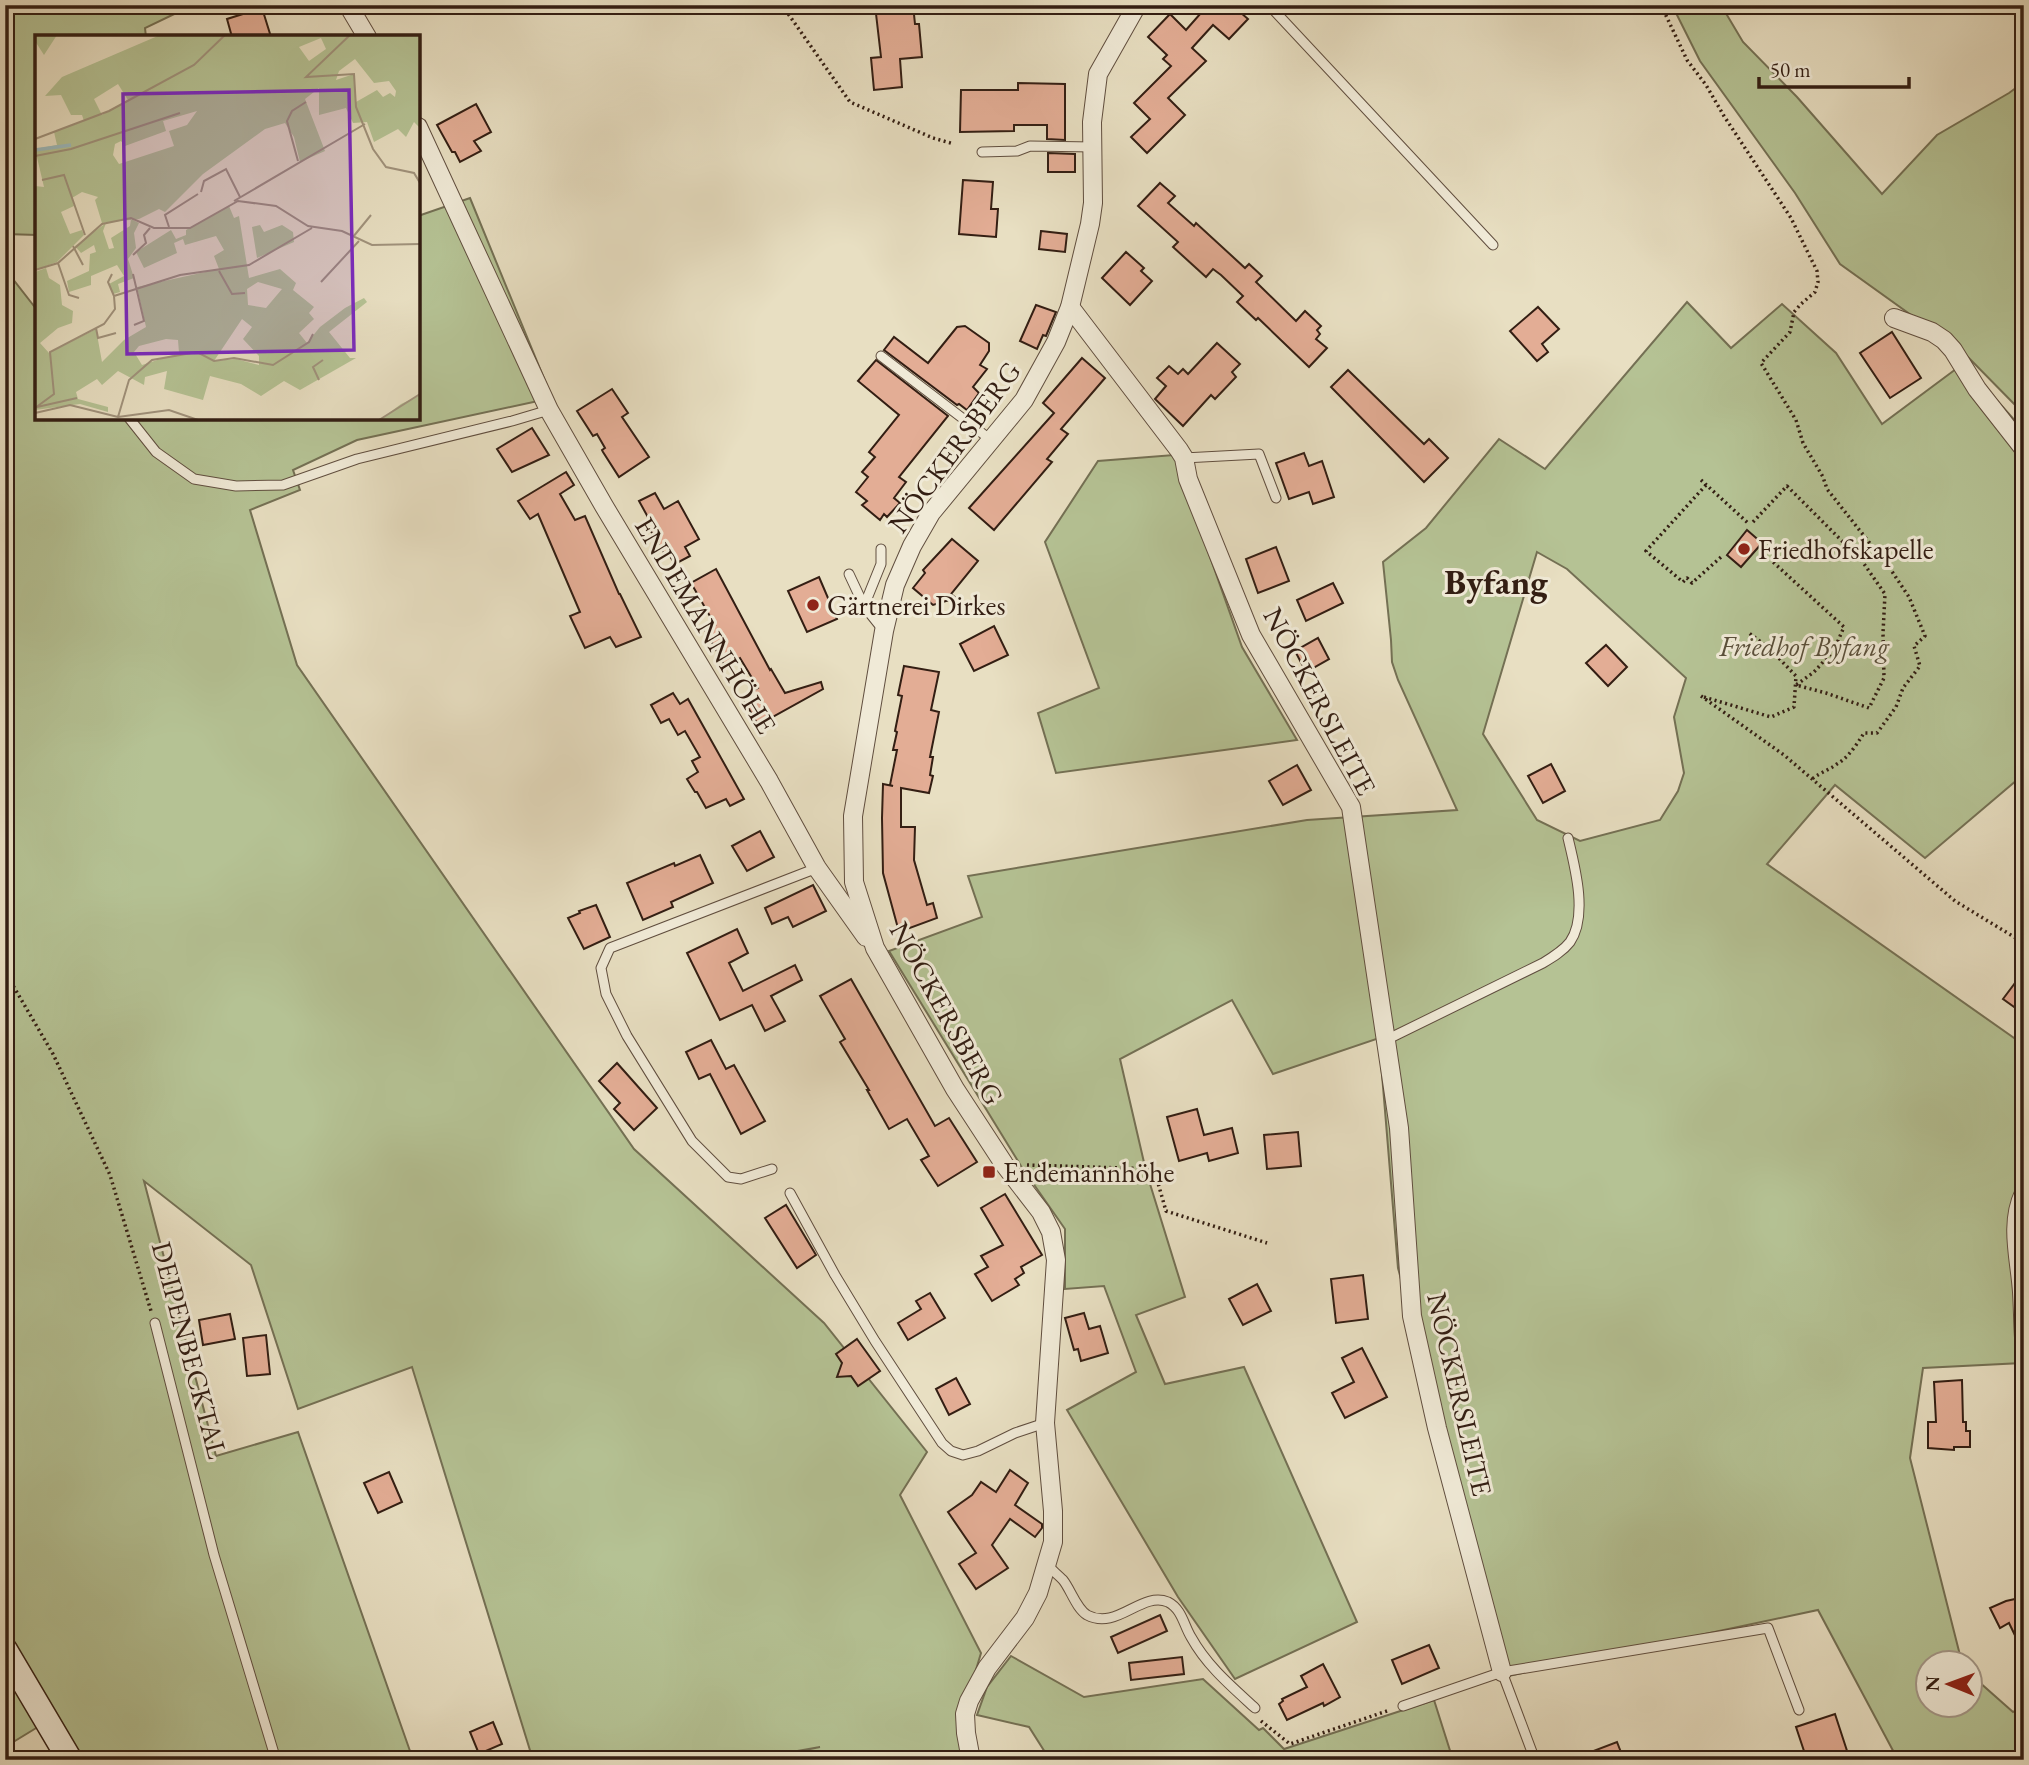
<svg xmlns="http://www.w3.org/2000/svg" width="2029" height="1765" viewBox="0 0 2029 1765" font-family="'EB Garamond',serif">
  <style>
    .green { fill: #b5c294; stroke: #747054; stroke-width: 2; fill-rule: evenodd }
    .building { fill: #e3ad95; stroke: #331e13; stroke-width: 2 }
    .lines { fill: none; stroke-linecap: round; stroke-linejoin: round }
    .service-casing { stroke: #604e3f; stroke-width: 11 }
    .minor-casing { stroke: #604e3f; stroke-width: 20 }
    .secondary-casing { stroke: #331e13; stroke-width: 27 }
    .path { stroke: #331e13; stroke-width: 3.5; stroke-dasharray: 2 3.5; stroke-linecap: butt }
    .service { stroke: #f0ead7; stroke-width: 9 }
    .minor { stroke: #f0ead7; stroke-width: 18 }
    .secondary { stroke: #f0ead7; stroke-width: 24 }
    .poi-dot { fill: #8f2418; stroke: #f0ead7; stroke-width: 2.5 }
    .labels { text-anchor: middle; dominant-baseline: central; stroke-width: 6; stroke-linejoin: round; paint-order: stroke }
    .street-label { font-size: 28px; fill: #331e13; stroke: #f0ead7 }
    .poi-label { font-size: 28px; fill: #331e13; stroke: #f0ead7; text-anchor: start }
    .park-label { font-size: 28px; font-style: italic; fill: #5a4f3a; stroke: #f0ead7 }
    .district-label { font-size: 35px; font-weight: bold; fill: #331e13; stroke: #f0ead7 }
    .inset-river { fill: none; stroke: #9cbabe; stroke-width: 3.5 }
    .inset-road { fill: none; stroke: #a0927c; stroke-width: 2 }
    .view { fill: #7b2cbf; fill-opacity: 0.15; stroke: #7b2cbf; stroke-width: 3.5 }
    .inset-edge { fill: none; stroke: #331e13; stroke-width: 3.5 }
  </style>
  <rect width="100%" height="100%" fill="#e8dfc2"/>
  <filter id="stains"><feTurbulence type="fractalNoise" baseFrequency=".00286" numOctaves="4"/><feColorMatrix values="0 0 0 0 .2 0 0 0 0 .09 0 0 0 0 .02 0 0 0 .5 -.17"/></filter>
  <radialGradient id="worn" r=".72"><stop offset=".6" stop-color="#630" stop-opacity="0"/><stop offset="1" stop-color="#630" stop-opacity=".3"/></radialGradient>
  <g class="green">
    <path d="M5,5H193L145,28L146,37H37V235L5,234Z"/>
    <path d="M1672,5H1721L1743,42L1797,97L1882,194L1937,135L2009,93L2024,82V414L1964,353L1840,264L1795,193L1700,61Z"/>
    <path d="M470,198L552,398L357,440L293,470L300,490L250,510L297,665L634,1149L824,1323L927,1452L900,1495L981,1653L960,1723L963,1760H756L820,1747L746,1760H533L412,1367L298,1409L251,1265L144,1181L216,1456L298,1432L410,1751L397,1760H72L5,1647V269L37,310V418H418V216Z"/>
    <path d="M1687,302L1731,348L1782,304L1836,353L1882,424L1964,363L2024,431V774L1925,858L1835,785L1767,864L2024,1045V1189L2020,1292L2022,1363L1923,1368L1910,1458L1962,1663L1927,1664V1706H1969L1970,1674L2013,1712L2024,1705V1760H1898L1818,1610L1508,1676L1398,1268L1379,1038L1273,1074L1232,1000L1120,1059L1146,1171L1185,1297L1136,1315L1165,1384L1244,1367L1357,1622L1235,1679L1178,1597L1067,1410L1136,1372L1104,1286L1065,1289V1229L1021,1166L889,951L982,917L968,876L1307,820L1457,810L1398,680L1392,662L1391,640L1383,562L1426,528L1499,439L1545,469ZM1537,552L1567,569L1686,678L1674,717L1684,773L1678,791L1660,820L1580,841L1537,820L1483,734Z"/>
    <path d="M1174,455L1242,647L1297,740L1056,773L1038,713L1099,688L1045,542L1098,461Z"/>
    <path d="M5,1654L46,1722L5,1747Z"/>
    <path d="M1011,1656L1084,1697L1203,1679L1259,1730L1263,1728L1284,1749L1434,1700L1453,1760H1050L1029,1727L977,1715L987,1687Z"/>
  </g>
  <g class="building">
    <path d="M875,5H913L915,24H919L922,57L900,59L902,87L874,90L871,58L881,57Z"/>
    <path d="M1208,5H1232L1248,19L1229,39L1213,25L1192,48L1206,61L1168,98L1185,115L1147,153L1131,137L1150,119L1134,103L1171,66L1163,59L1167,55L1148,37L1170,14L1186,30Z"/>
    <path d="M262,8L271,37H232L227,19Z"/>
    <path d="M1018,83L1065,84V140L1047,139V125H1014V131L960,132L961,90H1018Z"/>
    <path d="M476,104L491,132L474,141L481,151L460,162L455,152H452L437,125Z"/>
    <path d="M1048,153L1075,154V172H1048Z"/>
    <path d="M963,180L993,182L991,209H998L996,237L959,234Z"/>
    <path d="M1160,183L1175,196L1168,203L1194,226L1196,223L1245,268L1249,264L1262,276L1256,282L1296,321L1305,311L1321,326L1317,330L1320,334L1316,339L1327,348L1309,367L1258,318L1256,320L1237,302L1243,296L1221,275L1213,269L1206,277L1173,247L1178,242L1138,206Z"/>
    <path d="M1041,231L1067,234L1065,252L1039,249Z"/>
    <path d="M1126,252L1144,268L1141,271L1152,281L1130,305L1102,278Z"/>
    <path d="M1036,305L1056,312L1046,336L1043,335L1037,349L1020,341Z"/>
    <path d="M1538,307L1559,329L1542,344L1548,352L1537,361L1510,331Z"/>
    <path d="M965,326L989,343V351L980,365L987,369L973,387L979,393L967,410L959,404L957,405L884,350L894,337L928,363L957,327Z"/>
    <path d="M1892,332L1921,378L1890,398L1860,353Z"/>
    <path d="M1217,343L1240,364L1232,372L1236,377L1215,399L1211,395L1183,426L1155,399L1166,386L1157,378L1169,366L1178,374L1183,369L1188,374Z"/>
    <path d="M1082,358L1105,378L1061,429L1068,434L1047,459L1052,462L994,530L969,508L1054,413L1043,403Z"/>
    <path d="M876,360L948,416L899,477L906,482L894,498L900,503L887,517L884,514L880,520L862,505L867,501L856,492L868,477L862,472L875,457L869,452L899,415L858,381Z"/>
    <path d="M1348,370L1424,444L1429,439L1448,458L1424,482L1331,387Z"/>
    <path d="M612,389L628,413L622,417L649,457L619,477L603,452L602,450L605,448L597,434L593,436L577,411Z"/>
    <path d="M532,428L549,455L512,472L497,449Z"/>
    <path d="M1304,453L1309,466L1322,461L1334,497L1313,504L1309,492L1289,499L1276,463Z"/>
    <path d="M566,472L574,485L560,494L575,520L585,516L619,594H620L641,637L616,647L610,637L585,648L570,616L580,612L538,514L530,519L518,501Z"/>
    <path d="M655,493L664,509L678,501L699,539L685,547L690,556L675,564L669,555L666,557L645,521L649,519L639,501Z"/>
    <path d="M1747,530L1762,543L1741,567L1727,555Z"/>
    <path d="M952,539L978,561L951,594L956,598L933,605L913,588L925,573L923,570Z"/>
    <path d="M1276,547L1289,581L1258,593L1246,559Z"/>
    <path d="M716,569L770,670L771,669L785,693L821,682L823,689L758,725L742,697L758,688L740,658L725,666L705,630L715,625L691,583Z"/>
    <path d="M819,577L837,619L807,632L788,591Z"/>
    <path d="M1333,583L1343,603L1306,621L1297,600Z"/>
    <path d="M994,626L1008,655L974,671L960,644Z"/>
    <path d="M1318,638L1329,659L1306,672L1295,651Z"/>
    <path d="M1606,645L1627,667L1608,686L1586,663Z"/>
    <path d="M904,666L939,672L931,710L939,712L930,757H933L930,775L933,776L929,793L901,788V827H915L914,860L927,905L933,903L937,918L899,932L883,873L882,818L883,784L893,786L890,785L897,750H893L897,732L895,731L902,696L898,695Z"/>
    <path d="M673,693L680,704L688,699L744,799L730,806L726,799L706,808L697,792H695L687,779L698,772L692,761L700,757L685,731L678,735L669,719L661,723L651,705Z"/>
    <path d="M1551,764L1565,791L1543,803L1528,776Z"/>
    <path d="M1297,765L1311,790L1283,805L1269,781Z"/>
    <path d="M760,831L774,857L747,871L732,846Z"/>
    <path d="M700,855L713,883L671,902L673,907L643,920L627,883L674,863L675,866Z"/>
    <path d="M813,885L826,911L793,927L788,917L772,924L765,908Z"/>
    <path d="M596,905L610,937L584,949L568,918L580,913L579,911Z"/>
    <path d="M737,929L748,953L729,963L743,991L795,965L802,980L771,996L785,1021L765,1031L752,1005L720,1020L687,953Z"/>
    <path d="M2024,971V1014L2003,999Z"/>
    <path d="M851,979L935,1126L949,1118L977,1162L938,1186L921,1160L929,1156L907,1119L889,1129L867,1090H869L840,1042L845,1039L820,996Z"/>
    <path d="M711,1040L726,1069L734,1065L765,1121L741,1134L710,1074L699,1079L686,1052Z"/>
    <path d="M617,1063L657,1108L634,1130L614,1109L620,1103L599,1081Z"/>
    <path d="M1197,1109L1204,1135L1232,1128L1238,1153L1209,1161L1207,1153L1179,1161L1167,1117Z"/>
    <path d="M1298,1132L1301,1166L1267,1169L1264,1135Z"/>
    <path d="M1005,1194L1042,1255L1021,1267L1024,1273L1015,1279L1019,1285L992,1301L975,1274L988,1267L981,1256L1003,1245L981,1208Z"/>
    <path d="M786,1205L816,1255L797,1268L765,1218Z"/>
    <path d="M1363,1275L1368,1319L1336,1323L1331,1279Z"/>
    <path d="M1257,1284L1271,1311L1243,1325L1229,1299Z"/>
    <path d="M930,1293L945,1318L908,1340L898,1323L921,1309L916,1301Z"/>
    <path d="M1084,1313L1089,1329L1100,1326L1108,1353L1081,1361L1078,1349L1074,1350L1065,1318Z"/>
    <path d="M230,1314L235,1339L203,1345L199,1320Z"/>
    <path d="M266,1335L270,1374L247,1376L243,1338Z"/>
    <path d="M857,1339L880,1371L858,1386L851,1376L837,1377L842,1363L836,1354Z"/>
    <path d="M1362,1348L1387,1397L1345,1418L1332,1393L1354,1382L1342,1358Z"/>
    <path d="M956,1378L970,1404L949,1415L936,1389Z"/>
    <path d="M1962,1380L1963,1422H1966V1431H1970V1447H1954V1450L1928,1448V1422H1936L1934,1382Z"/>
    <path d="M1010,1470L1028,1483L1015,1505L1042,1524V1528L1035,1537L1010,1519L992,1545L1008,1568L976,1589L959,1564L976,1553L948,1512L972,1495L981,1482L996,1492Z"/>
    <path d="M389,1472L402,1502L378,1513L364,1483Z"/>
    <path d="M2024,1597V1654L2009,1623L2000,1628L1990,1608L2006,1601Z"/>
    <path d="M1160,1615L1167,1631L1118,1653L1111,1637Z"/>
    <path d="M1429,1645L1439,1668L1402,1684L1392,1660Z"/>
    <path d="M1182,1657L1184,1674L1131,1680L1129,1663Z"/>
    <path d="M1323,1664L1340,1697L1324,1706L1323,1703L1287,1720L1279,1704L1283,1701L1282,1699L1307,1687L1301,1676Z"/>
    <path d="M1835,1714L1850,1760H1807L1796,1727Z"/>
    <path d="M493,1722L502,1744L479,1754L470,1732Z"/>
    <path d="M1617,1742L1624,1760H1576L1575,1758Z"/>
  </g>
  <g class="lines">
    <defs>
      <g id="service">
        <path d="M1269,5L1493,245"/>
        <path d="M982,152L1017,151L1030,146L1093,147"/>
        <path d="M881,356L991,440"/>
        <path d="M129,418L156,452L194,479L236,486L283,485L357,459L512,421L549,410"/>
        <path d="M1184,458L1259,454L1276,498"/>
        <path d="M849,574L864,606L884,631"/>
        <path d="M864,606L881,564V549"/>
        <path d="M1386,1040L1543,963C1553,957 1563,951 1570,942C1588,916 1575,867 1568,838"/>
        <path d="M772,1169L741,1179L728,1177L692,1141L627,1036L606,994L601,968L610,948L817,868"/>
        <path d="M790,1193L835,1275L875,1341L942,1443L951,1451L963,1455L978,1451L1015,1433L1045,1423"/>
        <path d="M155,1323L214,1555L276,1760"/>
        <path d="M1047,1565C1052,1570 1058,1575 1063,1580C1071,1590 1076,1608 1087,1615C1117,1631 1141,1591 1168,1602C1182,1609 1184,1626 1191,1637C1207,1666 1231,1686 1255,1708"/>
        <path d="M1502,1672L1535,1760"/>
        <path d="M1403,1706L1502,1672L1768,1628L1799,1710"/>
      </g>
      <g id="minor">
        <path d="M348,5L367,37"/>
        <path d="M418,127L549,410L604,506L769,781L817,868L866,937"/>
        <path d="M1070,307L1179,450L1184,458L1188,479L1251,635L1351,807L1399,1128L1412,1316L1437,1428L1502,1672"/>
        <path d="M1894,318L1932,332L1944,340L1953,350L1977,389L2024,449"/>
        <path d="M2024,1193C2009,1224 2020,1260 2022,1292C2023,1307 2023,1322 2024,1337"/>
        <path d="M971,1760L966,1733L965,1714L969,1701L987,1668L1025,1618L1038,1593L1053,1542V1511L1045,1423L1056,1260L1051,1232L1041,1212L1004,1164L955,1089L875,948L854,882L853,816L884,631L895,585L912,546L931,513L1024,400L1056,342L1070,307L1090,224L1093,203L1092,122L1098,74L1137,5"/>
      </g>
      <path id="secondary" d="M5,1650L70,1760"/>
    </defs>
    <use href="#service" class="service-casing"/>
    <use href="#minor" class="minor-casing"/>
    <use href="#secondary" class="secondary-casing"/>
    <g class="path">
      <path d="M782,5L850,102L933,138L954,144"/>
      <path d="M1661,5L1687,60L1706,85L1724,116L1791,218L1817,271L1818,282L1815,292L1801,304L1794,312L1790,332L1761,363L1796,420L1803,443L1823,477L1827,489L1891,570L1909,597L1925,636L1914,646L1920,666L1903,688L1896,707L1877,733H1864C1857,744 1849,757 1837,764C1829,770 1821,772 1812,779"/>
      <path d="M1701,480L1748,523"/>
      <path d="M1706,485L1646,551L1683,582L1687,578L1692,583L1721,557"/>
      <path d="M1753,522L1787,486L1862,561L1885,594L1883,633L1884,678L1869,708L1826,693L1796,685L1814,672L1834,650L1844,627L1773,562"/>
      <path d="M1701,696L1784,755L1955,901L2024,943"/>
      <path d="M1704,697L1771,717L1794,707L1796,676L1770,649L1749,633"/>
      <path d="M5,972L53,1054L110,1175L151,1311"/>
      <path d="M1027,1165L1154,1169L1166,1211L1267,1243"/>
      <path d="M1261,1721L1290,1744L1390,1710"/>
    </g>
    <use href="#service" class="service"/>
    <use href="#minor" class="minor"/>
    <use href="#secondary" class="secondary"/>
  </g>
  <g class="poi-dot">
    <circle cx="1744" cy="549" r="7"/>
    <circle cx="813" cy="605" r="7"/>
    <rect x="982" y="1165" width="14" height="14" rx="3.5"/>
  </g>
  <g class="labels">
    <g class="street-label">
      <text transform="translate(954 447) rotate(-54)">NÖCKERSBERG</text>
      <text transform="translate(706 625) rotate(59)">ENDEMANNHÖHE</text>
      <text transform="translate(1320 701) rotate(62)">NÖCKERSLEITE</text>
      <text transform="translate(947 1013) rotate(61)">NÖCKERSBERG</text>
      <text transform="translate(190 1350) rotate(75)">DEIPENBECKTAL</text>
      <text transform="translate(1460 1394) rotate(77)">NÖCKERSLEITE</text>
    </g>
    <g class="poi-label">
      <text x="1758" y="549">Friedhofskapelle</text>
      <text x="827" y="605">Gärtnerei Dirkes</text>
      <text x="1003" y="1172">Endemannhöhe</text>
    </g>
    <g class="park-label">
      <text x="1804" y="646">Friedhof Byfang</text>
    </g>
    <g class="district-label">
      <text x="1496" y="581">Byfang</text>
    </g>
  </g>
  <g transform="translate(35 35)">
    <rect width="385" height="385" fill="#e8dfc2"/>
    <path d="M0,0H22L9,20L0,6ZM125,0H189L155,33L191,0H385V93L379,87L371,102L363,94L339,107L332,87L318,88L311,73L284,80V53L270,64L290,116L265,127L259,102L250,88L230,94L168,139L130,177L124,174L104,184L67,188L60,165L63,162L47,157L37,163L39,171L26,177L35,199L47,195L49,200L22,227L0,235V151L9,152L0,114L22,110L19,97L49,86L47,80H36L26,60L10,61L27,42ZM286,3L291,14L274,26L264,12ZM320,24L339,48L354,46L361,56L360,62L355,58L348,62L342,55L321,67L319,39L301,45L304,36ZM83,49L93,65L67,80L59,64ZM162,76L152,90L134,96L139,111L84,129L78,120L80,109L86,106L90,111L131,96L128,86ZM194,171L199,183L204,181L214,243L245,234L261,248L258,255L279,272L274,278L279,284L264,298L272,308L285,292L310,273L329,263L332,267L294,297L315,323H321L265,355L249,346L226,361L206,349L175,341L168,365L129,354L132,336L110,342L109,350L83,336L67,350L62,344L41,357L43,364L73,372V377L45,369L0,375V237L11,233L14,243L25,250L27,270L38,276L37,288L23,293L5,308L14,318L61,294L67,327L89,305L111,292L102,252L184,234L179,221L189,215L181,201L150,210L148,204L139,208L142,218L109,233L101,217L136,195L141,204L151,200V195ZM223,247L247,254L231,273L213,270L212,254ZM207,284L217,292L208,304L224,321V330L201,324L179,326ZM131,304L143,305L144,318L107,330L99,317L104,311ZM96,184L104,188L99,198L101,213L93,224L99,243L83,249L85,257L78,259L74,249L89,241L82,230L56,241V250L34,257L32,246L54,236L55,219L61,217L59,210L46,218L40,211L71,188L68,196L74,214L79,213L76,203L95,191ZM225,190L229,197L247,190L258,197L259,207L222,223L217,192ZM385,360V385H345L366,369Z" fill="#b5c294" fill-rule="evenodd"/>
    <path class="inset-river" d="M0,115L36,110"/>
    <path class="inset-road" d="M315,0L271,42L319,39L321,72L338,114L351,132L379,138L385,148M0,104L74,76L159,30L190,0M0,121L36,114L145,78M263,126L252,86L257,76L271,67M7,145L29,140L50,200M166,157L169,146L191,134L205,162M199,166L330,89M134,192L130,180L163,159M318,202L336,180M38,211L48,230M98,220L111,208L109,200L115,193M23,228L34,260L44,263M0,235L23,228L67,189L96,183L119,193H155L203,166L241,171L273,191L307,196L337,210L385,209M184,236L197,259L210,258M77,239L73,247L79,261M98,239L109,286L99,290M286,247L324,206M61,293L63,303L81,298M284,345L278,332L288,325M2,372L42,363M0,373L19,359L15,317L69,289L80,274L79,261L145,240L214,230L277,193M0,378L35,370L83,382L134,375L163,385M83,382L94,345L117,325L162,317L179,326L199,323L238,330L274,307L278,299M344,385L385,359"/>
    <path class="view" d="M314,55L319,315L92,319L88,59Z"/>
    <rect width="385" height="385" class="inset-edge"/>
  </g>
  <rect width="2029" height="1765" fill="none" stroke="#e8dfc2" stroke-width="28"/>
  <rect x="7" y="7" width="2015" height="1751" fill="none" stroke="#331e13" stroke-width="3.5"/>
  <rect x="14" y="14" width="2001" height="1737" fill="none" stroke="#331e13" stroke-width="2"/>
  <g transform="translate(1949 1684) rotate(271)"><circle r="33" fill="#f0ead7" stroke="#a49889" stroke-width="2"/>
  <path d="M0-5L12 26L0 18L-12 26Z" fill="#8f2418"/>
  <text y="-10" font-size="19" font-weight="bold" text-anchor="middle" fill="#331e13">N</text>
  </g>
  <path d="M1759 77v10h150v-10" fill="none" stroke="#331e13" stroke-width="3.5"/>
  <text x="1770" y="77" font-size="21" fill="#331e13" stroke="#f0ead7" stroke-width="5" paint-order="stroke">50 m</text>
  <rect width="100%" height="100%" filter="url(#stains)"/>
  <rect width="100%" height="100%" fill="url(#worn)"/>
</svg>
